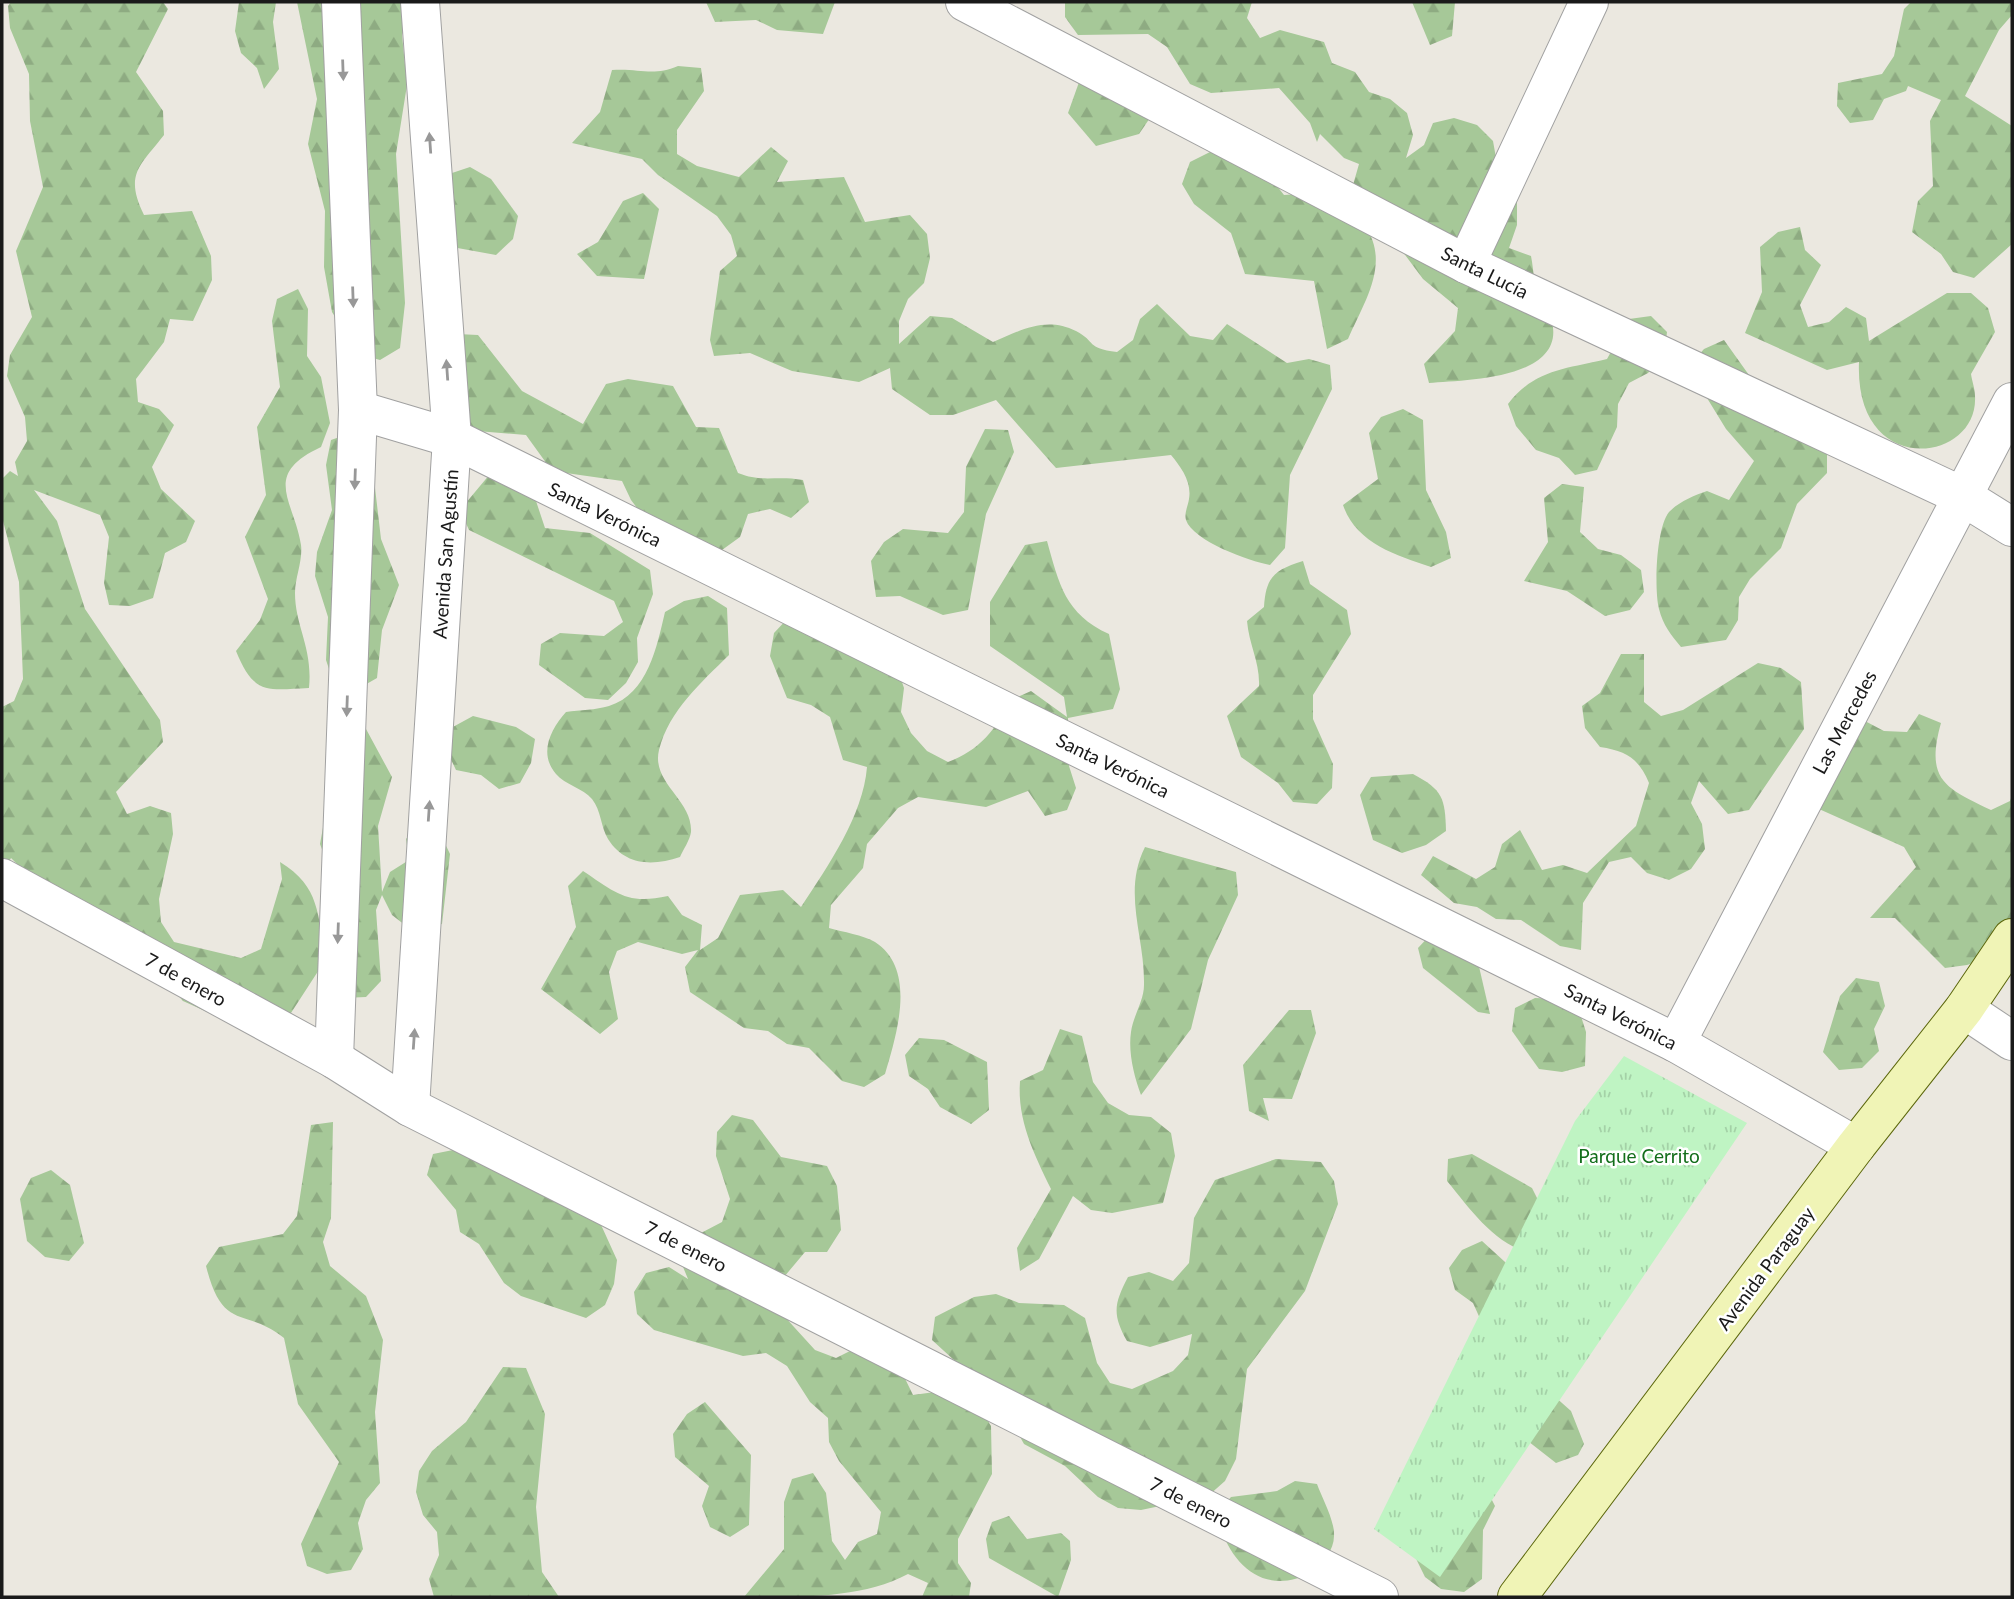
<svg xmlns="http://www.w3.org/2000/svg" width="2014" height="1599" viewBox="0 0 2014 1599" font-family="Lato,sans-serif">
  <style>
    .forest { fill: url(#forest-firs) }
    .park { fill: url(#park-tufts) }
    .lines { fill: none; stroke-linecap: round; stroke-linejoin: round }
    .street-casing { stroke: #a1a1a1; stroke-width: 40 }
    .secondary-casing { stroke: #5c670c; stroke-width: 40 }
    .street { stroke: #fff; stroke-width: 38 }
    .secondary { stroke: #f0f4b6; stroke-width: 38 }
    .oneway { fill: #989898 }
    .labels { text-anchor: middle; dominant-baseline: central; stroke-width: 5; stroke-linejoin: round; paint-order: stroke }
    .street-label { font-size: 19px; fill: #1a1a1a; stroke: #fff }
    .park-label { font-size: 19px; fill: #136e1b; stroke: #fff }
  </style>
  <defs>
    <pattern id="forest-firs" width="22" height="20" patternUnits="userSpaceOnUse" patternTransform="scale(1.75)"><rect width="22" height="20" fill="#a6c898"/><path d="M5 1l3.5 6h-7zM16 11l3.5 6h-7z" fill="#8eab82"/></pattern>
    <pattern id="park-tufts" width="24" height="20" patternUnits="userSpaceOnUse" patternTransform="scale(1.75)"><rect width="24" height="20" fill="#bff4c3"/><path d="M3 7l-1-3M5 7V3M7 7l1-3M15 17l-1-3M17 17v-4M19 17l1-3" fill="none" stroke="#a4d1a7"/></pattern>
  </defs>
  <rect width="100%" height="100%" fill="#ebe8e0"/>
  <g class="forest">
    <path d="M11,2H163L168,9L136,72L163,111L164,135C140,166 124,174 144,215L192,211L211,256L212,280L193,321L170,319L164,342L136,379L138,402L159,409L174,425L152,467L161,489L195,521L186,542L165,553L153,598L130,606L109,605L104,583L109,537L100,515L34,490L57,521L85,609L160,720L163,742L116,792L127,814L150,806L171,813L173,834L159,899L161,922L174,942L241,958L261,949L282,879L280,862C321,887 317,915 326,959L289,1016L249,1031L183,1001L122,934L77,924L11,858L2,875V707L14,701L23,679L19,582L2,517V479L10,471L18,476L15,462L27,441L25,417L7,376L10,355L32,317L16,251L43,187L30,121L29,74L10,28L8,6Z"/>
    <path d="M239,2H276L273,22L279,69L264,89L257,68L241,53L235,31Z"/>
    <path d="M297,2H407L410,12L402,35L407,85L396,154L405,303L400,348L380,360L358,354L332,312L324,267L325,211L308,144L317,99Z"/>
    <path d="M706,2H835L823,34L777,30L756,20L715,22Z"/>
    <path d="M1065,2H1252L1247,18L1260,38L1280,30L1324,42L1332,63L1355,72L1369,92L1390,99L1407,113L1413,135L1406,158L1424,145L1433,123L1454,118L1477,125L1493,141L1501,186L1517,202V225L1509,248L1531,256C1534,271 1534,291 1541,304C1544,310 1551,316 1552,322C1566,380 1463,380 1429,383L1424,364L1455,331L1458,308L1423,279L1353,185L1359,164L1344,158L1320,134L1317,142L1310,123L1279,88L1211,93L1190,84L1167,47L1148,34L1078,35L1065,17Z"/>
    <path d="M1412,2H1455L1452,36L1430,45Z"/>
    <path d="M1911,2H2012V15L1999,30L1965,96L2012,126V244L1974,278L1953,272L1941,254L1912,232L1918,201L1933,186L1930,121L1941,100L1908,86L1906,91L1884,99L1873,120L1850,123L1837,106L1838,83L1882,74L1894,56L1904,9Z"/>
    <path d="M678,66L701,68L704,91L677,130V154L697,166L739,177L771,147L788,161L777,182L844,177L865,222L910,215L927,234L930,258L924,283L908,299L899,321V344L930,316L952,318L993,342C1021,330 1046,316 1076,331C1097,342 1085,348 1117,352L1133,340L1140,319L1157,304L1190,336L1213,340L1227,324L1287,363L1309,359L1330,365L1332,389L1290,475L1285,548L1270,565C1249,561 1193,541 1186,520C1184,513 1188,506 1189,499C1192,482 1181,467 1171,455L1056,468L996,400L953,415H930L892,389L890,368L859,382L792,371L750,353L714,356L710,340L720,271L737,256L731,235L717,216L658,175L642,159L572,143L600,112L612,70C640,68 652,77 678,66Z"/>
    <path d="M1083,71L1152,115L1139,134L1096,146L1068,113Z"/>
    <path d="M1210,152L1255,158L1284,195L1329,192C1340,202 1356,213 1365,226C1391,263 1364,302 1348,339L1327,349L1314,281L1245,274L1231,233L1194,204L1182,184L1190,162Z"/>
    <path d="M470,167L491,179L518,216L513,239L496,255L452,247L449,174Z"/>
    <path d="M643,193L659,209L644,279L597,276L577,254L598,242L623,201Z"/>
    <path d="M1800,227L1805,250L1821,265L1800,305L1808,327L1829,322L1846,307L1866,318L1869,341L1947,293H1971L1988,308L1995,332L1971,374C1972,381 1975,389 1975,396C1979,463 1854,480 1859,362L1827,370L1745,333L1762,292L1760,247L1778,232Z"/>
    <path d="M298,289L308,309L307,356L321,377L330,423L321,447C261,475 294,500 301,545C303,560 295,578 295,593C295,626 313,648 309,688C266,690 254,695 236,651L260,620L268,599L245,537L266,495L257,427L280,387L272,321L277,299Z"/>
    <path d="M1651,316L1667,332L1664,356L1648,373L1629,383L1618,404L1617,427L1597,470L1575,475L1559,458L1536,450L1516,426L1508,404C1535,369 1566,369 1607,359L1629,319Z"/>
    <path d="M457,334L478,335L522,391L583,424L606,384L628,379L673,386L696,427L719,428L738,473C763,483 776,475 803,480L809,502L791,518L770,509L748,514L740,537L704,563L675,558L631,500L622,481L552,471L526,435L453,429Z"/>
    <path d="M1724,340L1776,413L1827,450V473L1797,504L1781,548L1750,579L1739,597L1738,620L1726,640L1681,647C1671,635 1663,625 1659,609C1654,589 1656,528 1669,512C1680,501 1693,496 1707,491L1729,500L1754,461L1726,429L1688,367L1704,349Z"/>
    <path d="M1403,409L1423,420L1426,490L1446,532L1451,558L1431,567C1395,555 1356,543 1343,505L1378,479L1369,433L1381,417Z"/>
    <path d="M985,429L1008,430L1014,452L986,514L968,610L943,615L900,596L876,597L871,561L884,542L903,529L948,533L964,512L966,467Z"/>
    <path d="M351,433L370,445L381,539L399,585L382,630L377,678L356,690L333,681L326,660L328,617L315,576L317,552L332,510L326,465L331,440Z"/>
    <path d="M490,474L530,483L545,528L590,533L650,570L653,594L637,638L638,662L626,683L608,700L585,698L539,665L541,644L560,633L604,636L623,622L614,601L469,530L460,510Z"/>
    <path d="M1562,484L1584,487L1580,532L1598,549L1621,555L1641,570L1644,592L1630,610L1605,616L1567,591L1524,581L1548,542L1544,498Z"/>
    <path d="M1047,541C1059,584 1065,614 1109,634L1120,689L1113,709L1068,718L1069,766L1076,788L1067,810L1045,816L1028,791L986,807L918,797L898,808L867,844L863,868L831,905L829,928C843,932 863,935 875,942C918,970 896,1036 885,1074L864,1087L842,1081L809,1048L787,1044L768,1031L744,1028L690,992L685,967L698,950L682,954L638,942L617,951L609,972L618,1019L600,1034L541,989L576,927L568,886L583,871C616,893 627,905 668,896L682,915L702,925L700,950L718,938L740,895L783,890L801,907C828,866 863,816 867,767L843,760L830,717L811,705L787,698L770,656L774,633L789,617L809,606L832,604L873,629L889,644L904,688L901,712L911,733L927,751L948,762C979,751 997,728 1011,700L1031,691L1067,717L1064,697L990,646V602L1025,545Z"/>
    <path d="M1303,561L1310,584L1347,610L1351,634L1313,695V719L1333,764L1332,788L1317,804L1293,802L1278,783L1241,757L1227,716L1259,686C1260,662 1249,645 1247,621L1264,607C1266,577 1274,570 1303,561Z"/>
    <path d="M708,596L727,608L729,655C702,682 669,710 659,750C651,783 693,800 691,832C690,840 683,850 680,857C653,866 625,866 608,839C601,828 601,810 592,799C583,788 565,785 556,774C538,753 551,729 566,712C580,710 596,710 609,706C648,694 657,646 665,612L684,601Z"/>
    <path d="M1621,654H1644V702L1661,716L1683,710L1758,663L1781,668L1801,682L1804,729L1749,810L1728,814L1699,781L1691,803L1702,824L1705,849L1691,869L1669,880L1647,873L1631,857L1609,862L1583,903L1581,950L1560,946L1521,920L1496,919L1477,907L1454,903L1421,875L1433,856L1476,879L1495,867L1502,844L1520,830L1542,870L1563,865L1587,873L1636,826L1649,783C1639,759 1627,751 1600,747L1585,728L1582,706L1600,693Z"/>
    <path d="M1919,714L1941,723C1925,780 1945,788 1991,810L2010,801L2012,795V950L1967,965L1945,968L1895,918H1870L1916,867L1904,847L1819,809L1863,720L1884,731L1907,732Z"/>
    <path d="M359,716L392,777L378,826L382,892L390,872L409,860L406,839L420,821L440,833L450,854L442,924L410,929L392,915L382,895L376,910L381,981L366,997L343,998L336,887L320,844L324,822Z"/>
    <path d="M473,716L516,727L535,739L531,763L520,783L499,789L481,775L456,770L446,749L451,728Z"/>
    <path d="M1413,774C1443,790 1445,798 1446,831L1426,845L1402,853L1373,840L1360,795L1371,777Z"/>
    <path d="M1145,847L1236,872L1238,895L1208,960L1191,1029L1141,1095C1134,1076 1128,1052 1131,1032C1133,1016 1144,1001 1144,985C1145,936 1122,893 1145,847Z"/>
    <path d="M1433,932L1474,945L1490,1014L1478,1012L1423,968L1418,948Z"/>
    <path d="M1856,978L1879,982L1885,1006L1874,1029L1879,1051L1862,1068L1839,1070L1823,1052L1840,996Z"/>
    <path d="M1535,998L1559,999L1579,1010L1586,1032L1585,1066L1562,1072L1539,1069L1512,1031L1515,1008Z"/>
    <path d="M1289,1010H1311L1316,1033L1292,1099L1263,1098L1269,1121L1249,1111L1243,1065Z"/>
    <path d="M1060,1029L1082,1036L1093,1082L1108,1103L1129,1115L1151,1117L1171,1133L1175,1156L1163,1203L1112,1213L1091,1210L1073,1196L1039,1259L1020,1271L1017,1248L1051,1189C1034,1154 1017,1120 1020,1081L1043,1070Z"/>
    <path d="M919,1038L944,1040L987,1062L989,1110L971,1124L940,1107L928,1089L909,1076L905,1055Z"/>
    <path d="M732,1115L753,1120L781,1157L827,1166L837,1186L841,1230L827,1252H805L784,1277V1316L815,1350L836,1358L874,1339L893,1354L913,1395L935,1392L979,1407L991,1426L992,1474L958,1539V1563L971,1583L969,1597H922L928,1583L908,1574C861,1599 799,1597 744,1597L784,1549V1502L792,1479L813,1473L826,1493L832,1541L845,1560L858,1542L877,1534L881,1512L839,1461L829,1442L828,1418L810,1402L787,1366L766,1353L743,1356L654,1330L637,1314L634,1292L646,1273L669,1267L688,1279L671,1238L701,1233L722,1222L730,1199L716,1156L717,1132Z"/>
    <path d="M333,1122L331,1218L323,1242L330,1266L366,1296L383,1340L375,1412L380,1483L366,1500L358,1523L363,1549L351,1570L327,1574L307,1566L301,1544L339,1462L298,1404L284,1338C243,1306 223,1333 206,1266L219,1247L283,1234L297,1216L311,1125Z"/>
    <path d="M478,1145L597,1216L617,1260L614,1284L605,1305L586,1318L521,1296L504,1283L479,1244L460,1232L456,1210L427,1175L433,1154Z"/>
    <path d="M1472,1154L1532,1188L1543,1210L1528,1253C1492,1241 1471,1210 1447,1181L1448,1159Z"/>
    <path d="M1276,1159L1321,1162L1334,1181L1338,1204L1305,1291L1247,1369L1236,1459L1225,1481L1208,1496L1141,1510L1118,1508L1098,1497L1065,1466L1024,1444L1001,1403L932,1340L935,1317L974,1297L996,1294L1019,1303L1064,1305L1085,1318L1097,1363L1110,1383L1132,1389L1173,1371L1188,1355L1192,1334L1150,1347L1127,1341C1112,1314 1114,1304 1128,1277L1149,1272L1173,1281L1189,1263L1194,1218L1215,1180Z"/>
    <path d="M51,1170L70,1185L84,1243L69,1261L45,1257L27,1241L20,1199L31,1178Z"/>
    <path d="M1482,1241L1516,1272L1544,1387L1571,1411L1584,1444L1578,1455L1556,1463L1511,1428L1482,1323L1473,1303L1455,1290L1449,1268L1462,1250Z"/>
    <path d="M503,1367L526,1368L545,1414L536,1507L542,1572L559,1597H434L429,1579L439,1555L437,1532L423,1515L416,1492L419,1471L432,1451L466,1422Z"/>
    <path d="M705,1402L751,1455L749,1525L730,1537L710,1527L702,1506L709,1486L675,1457L673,1434L687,1414Z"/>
    <path d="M1464,1445L1495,1506L1483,1530L1482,1579L1464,1592L1441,1589L1425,1577L1395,1516Z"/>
    <path d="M1295,1481L1317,1484C1322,1498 1335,1521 1334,1536C1334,1550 1323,1563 1313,1572C1261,1599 1228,1561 1216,1514L1231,1497L1277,1491Z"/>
    <path d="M1009,1516L1027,1539L1061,1533L1070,1541L1071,1560L1058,1597L989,1558L986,1539L992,1522Z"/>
  </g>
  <path class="park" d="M1624,1056L1747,1123L1440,1577L1374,1529L1575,1121Z"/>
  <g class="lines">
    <defs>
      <g id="street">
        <path d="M965,2L1466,264L1962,496L2012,527"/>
        <path d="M1466,264L1589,2"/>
        <path d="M358,410L452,438L1676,1043L1856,1146"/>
        <path d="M2,878L334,1059L410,1107L1379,1597"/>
        <path d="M1964,1009L2012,1041"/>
        <path d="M1676,1043L2012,402"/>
        <path d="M334,1059L358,410L341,2"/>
        <path d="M410,1107L452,438L420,2"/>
      </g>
      <path id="secondary" d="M1517,1597L1856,1146L1964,1009L2012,938"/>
    </defs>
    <use href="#street" class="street-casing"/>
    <use href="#secondary" class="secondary-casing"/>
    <use href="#street" class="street"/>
    <use href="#secondary" class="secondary"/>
  </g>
  <defs><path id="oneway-solid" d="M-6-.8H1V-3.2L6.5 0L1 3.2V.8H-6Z" transform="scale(1.75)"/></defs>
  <g class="oneway">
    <use href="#oneway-solid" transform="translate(343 70) rotate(88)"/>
    <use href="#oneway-solid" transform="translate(430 143) rotate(-94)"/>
    <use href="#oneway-solid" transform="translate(353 297) rotate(88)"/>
    <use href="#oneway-solid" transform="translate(447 370) rotate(-94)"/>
    <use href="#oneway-solid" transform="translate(355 479) rotate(92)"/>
    <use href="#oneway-solid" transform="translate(347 706) rotate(92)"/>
    <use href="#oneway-solid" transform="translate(429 811) rotate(-86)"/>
    <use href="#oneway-solid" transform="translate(338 933) rotate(92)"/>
    <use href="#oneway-solid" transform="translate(414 1039) rotate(-86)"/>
  </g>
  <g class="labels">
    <g class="street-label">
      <text transform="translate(1485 272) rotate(26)">Santa Lucía</text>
      <text transform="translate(605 514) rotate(26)">Santa Verónica</text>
      <text transform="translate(445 554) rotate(-86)">Avenida San Agustín</text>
      <text transform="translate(1844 722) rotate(-62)">Las Mercedes</text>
      <text transform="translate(1113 765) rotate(26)">Santa Verónica</text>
      <text transform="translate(186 979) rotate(29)">7 de enero</text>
      <text transform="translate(1621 1016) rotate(27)">Santa Verónica</text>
      <text transform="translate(686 1246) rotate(27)">7 de enero</text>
      <text transform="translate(1765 1268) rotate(-53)">Avenida Paraguay</text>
      <text transform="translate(1191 1502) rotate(27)">7 de enero</text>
    </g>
    <g class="park-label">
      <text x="1639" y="1155">Parque Cerrito</text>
    </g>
  </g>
  <rect width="2014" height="1599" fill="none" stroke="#1a1a1a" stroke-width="7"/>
</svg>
